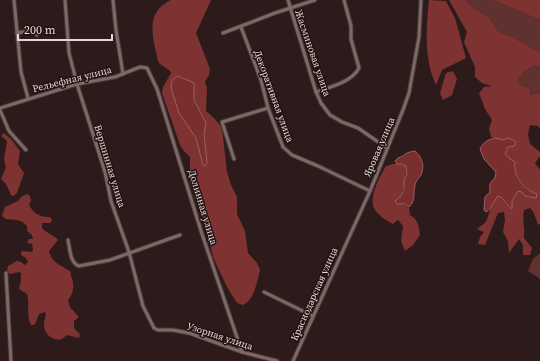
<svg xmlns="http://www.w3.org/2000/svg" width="540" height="361" viewBox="0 0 540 361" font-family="'Source Serif 4',serif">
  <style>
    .green { fill: #5f312f }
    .forest { fill: #7e3232; fill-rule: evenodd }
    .water { fill: #7a2e2e; stroke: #9a6161 }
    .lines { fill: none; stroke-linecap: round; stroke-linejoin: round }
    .street-casing { stroke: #453837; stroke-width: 5 }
    .street { stroke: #7d6867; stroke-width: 3 }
    .labels { text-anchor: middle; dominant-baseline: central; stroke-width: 3; stroke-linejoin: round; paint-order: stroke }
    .street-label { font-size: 10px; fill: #e3d8d7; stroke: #221211 }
  </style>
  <rect width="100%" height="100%" fill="#2c1b1a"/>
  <g class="green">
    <path d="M466,0H493L540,20V52L512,37L498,31L489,18L468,3Z"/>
    <path d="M535,65L540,67V92L530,95L517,81L523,73Z"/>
    <path d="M540,253V279L528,271L533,259Z"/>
  </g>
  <g class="forest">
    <path d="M171,0H211L196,33L210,69L209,75L205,82L207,88L206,111L215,119L222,128L227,172L231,185L237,197V214L245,231L248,253L257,263L260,270C257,281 255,299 243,305L237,303L227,287L213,257L205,221L199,211L190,182V157L184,151L180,145L162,93L163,87L171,73L170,71L160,64L158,61C153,37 144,13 171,0ZM192,82L194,86V100L206,124L204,134L207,163L203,165L196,138L189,127Z"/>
    <path d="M429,0L446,1L455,18L466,58L442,70L436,85C424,59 426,28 429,0Z"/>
    <path d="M449,0H466L468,3L489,18L498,31L512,37L540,52V67L535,65L523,73L517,81L522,86L529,88L530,95L540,92V129L538,126L530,125L528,134L530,144L540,152V156L535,163L540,170V224L538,225L534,213L530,208L524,210C522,221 525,227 524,238L532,248L530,255H523V245L519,239L509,253L508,241L503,232L505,220L504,212L498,213L485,245L478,244L480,237L484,232L477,229L486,222L493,201L498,196C505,198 506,205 512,209V201L518,191L532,192C526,188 521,183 518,177C513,169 511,161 505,154L508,147L502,140L491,137L489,129L492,120L485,109L479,93L484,87L492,86L482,83L475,77V67L464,42L467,32Z"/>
    <path d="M493,0H540V20L495,1Z"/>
    <path d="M453,71L457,79L452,95L443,100L440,93L446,73Z"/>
    <path d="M4,133L11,139L20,151L18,164L24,173L17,193L13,196L11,195L6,184L1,179L6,167L4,160L5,153L7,141L1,136Z"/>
    <path d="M393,164H401L406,166C407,179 402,191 400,203L409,207L410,215C418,219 419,227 420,235L413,245L405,251L401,241L403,226L398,220L393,224C387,221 377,215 374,208C369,196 380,176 386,166Z"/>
    <path d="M27,194L30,196L31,200L29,205C34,214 40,217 50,217L52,220L51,223H42V228C46,233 54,235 58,240L49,251C52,264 62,265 71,272C70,277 73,278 73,283C74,288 72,296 68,300L70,307L78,316V318L74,321V328L80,334L79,338L67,335C65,336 64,338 62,339C53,342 43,333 44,324C44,319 47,316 45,312L39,314L36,322L34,325H31C26,316 30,304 27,294L19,289L21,280V273L19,272L10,274L7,271L8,266L17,261L21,262L25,265L28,262L26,258L21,255V252L23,251L32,252L33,249L32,244L27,243L29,239H33L32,235L27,231V226C21,219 14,220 6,219L2,216L5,207L18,201L21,197Z"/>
  </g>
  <g class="water">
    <path d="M178,76L194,83V100L206,123L204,134L207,163L205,166L203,165L196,138L179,113L171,88L172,80Z"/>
    <path d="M496,138L502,140L509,138L516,142L514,146L508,147L505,154L510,159L515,162C513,176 524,190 537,194L536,198L525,196L522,192L518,191L512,201V209C506,205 505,198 498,196C493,201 492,209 486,212L484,210L485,197L490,192C489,185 490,182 495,178L496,172L484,159L480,149C483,142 489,139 496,138Z"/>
    <path d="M415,151C422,157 425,166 421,175C420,177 417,179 416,182C412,190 417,200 409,207L405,204H397L395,201L401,196L404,190V180L407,174L406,166L401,164H397L395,161L398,158C405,156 405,152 415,151Z"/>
  </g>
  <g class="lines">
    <defs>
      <g id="street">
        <path d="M14,0L21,72L28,98"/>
        <path d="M65,0L69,53L77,84L105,172L111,201L129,252L143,306L154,328L158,330H173L189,333L242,352L277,361"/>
        <path d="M113,0L116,30L123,74"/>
        <path d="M288,0L316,92L321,103L330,115L342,122L358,128L387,148"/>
        <path d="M241,27L261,80L268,108L283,147L292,155L318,166L370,191"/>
        <path d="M17,33L36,30L37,35"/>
        <path d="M223,33L275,13L315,0"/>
        <path d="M316,92C330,87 352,82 359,68L351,39V26L344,0"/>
        <path d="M0,108L77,84L115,77L140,67L147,68L157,89L201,231L242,352"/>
        <path d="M0,110L9,131L26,150"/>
        <path d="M234,159L222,122L268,108"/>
        <path d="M68,240C70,249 70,263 79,266L110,260L180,235"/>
        <path d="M6,273L11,361"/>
        <path d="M264,292L313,316"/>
        <path d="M293,361L370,191L403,110L409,93L419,37L421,0"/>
      </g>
    </defs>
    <use href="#street" class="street-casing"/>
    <use href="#street" class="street"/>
  </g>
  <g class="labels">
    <g class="street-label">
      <text transform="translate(313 53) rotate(71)">Жасминовая улица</text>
      <text transform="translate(72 79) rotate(-14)">Рельефная улица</text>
      <text transform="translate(274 96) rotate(70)">Декоративная улица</text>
      <text transform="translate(379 147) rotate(-67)">Яровая улица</text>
      <text transform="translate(110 166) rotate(73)">Вершинная улица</text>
      <text transform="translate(203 207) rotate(73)">Долинная улица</text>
      <text transform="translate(314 294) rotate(-66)">Краснодарская улица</text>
      <text transform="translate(220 336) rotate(18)">Узорная улица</text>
    </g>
  </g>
  <path d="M18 34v6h94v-6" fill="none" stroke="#e3d8d7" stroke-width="2"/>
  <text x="24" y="34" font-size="12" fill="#e3d8d7" stroke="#221211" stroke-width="3" paint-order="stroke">200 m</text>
</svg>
